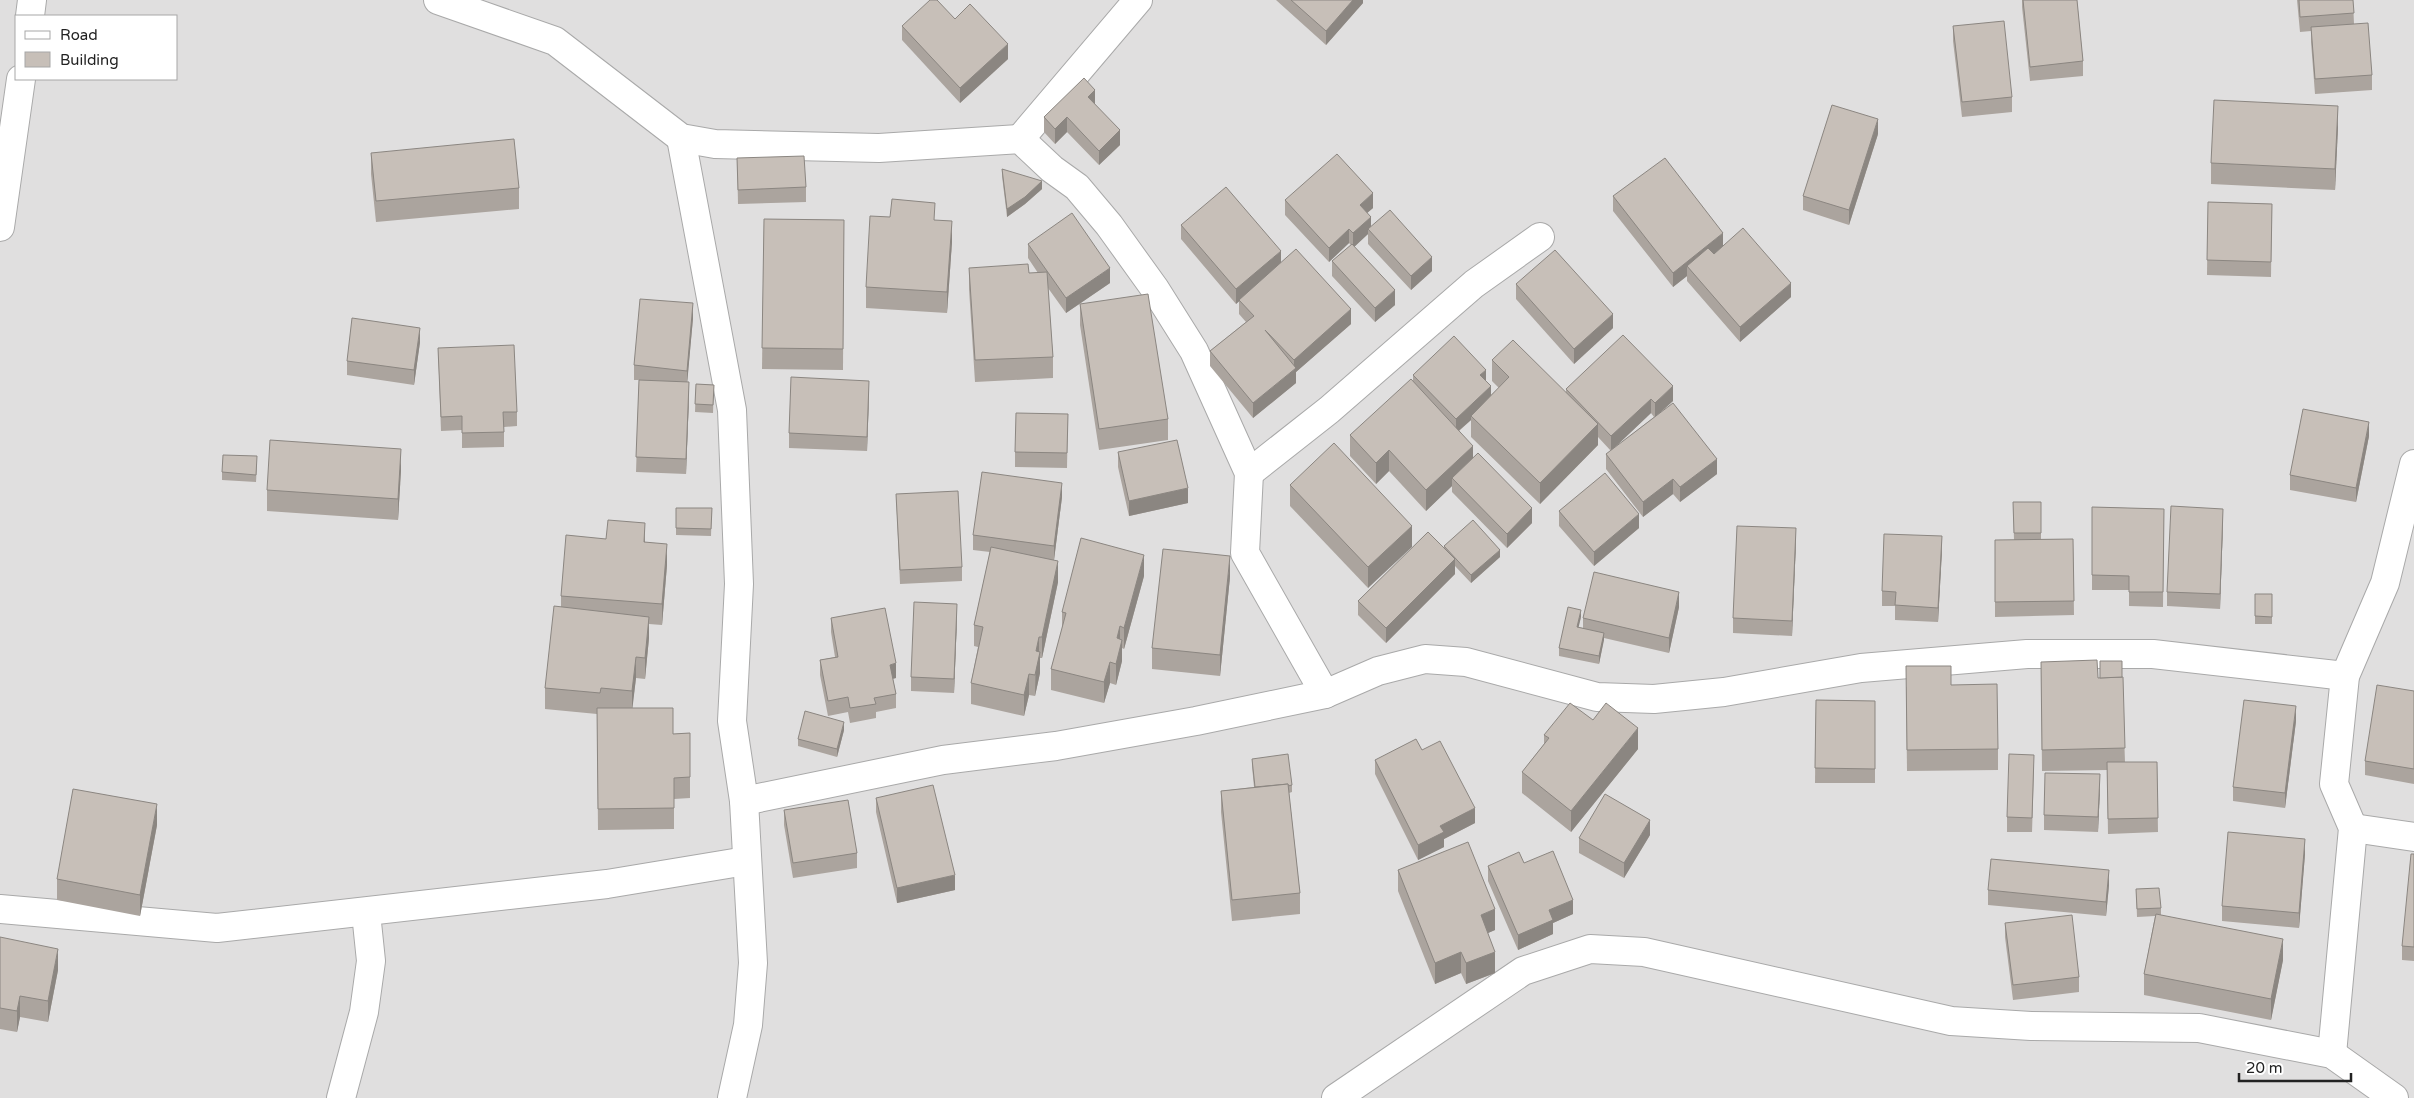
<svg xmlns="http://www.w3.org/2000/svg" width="2414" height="1098" viewBox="0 0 2414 1098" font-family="'Varela Round',sans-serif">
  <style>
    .residential { fill: #e0dfdf; fill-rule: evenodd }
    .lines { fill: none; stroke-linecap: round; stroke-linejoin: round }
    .street-casing { stroke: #a9a9a9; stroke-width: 30 }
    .street { stroke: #fff; stroke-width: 28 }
    .wall { fill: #aba49e; fill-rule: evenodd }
    .shaded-wall { fill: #8b8681 }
    .building { fill: #c7bfb8; stroke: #8b8681 }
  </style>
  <rect width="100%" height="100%" fill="#f2efe9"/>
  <path class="residential" d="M0,0H2414V1098H0ZM16,16H176V79H16Z"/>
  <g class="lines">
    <defs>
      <g id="street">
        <path d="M438,0L555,41L681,138L715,144L879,148L1020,139L1052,169L1077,187L1109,225L1155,289L1194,351L1249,473L1245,553L1325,694L1378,671L1425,659L1466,662L1597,697L1654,699L1724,692L1861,668L2027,654H2153L2345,676"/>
        <path d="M30,16L32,0"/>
        <path d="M681,138L732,410L739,584L732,721L744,801L753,963L748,1025L732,1098"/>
        <path d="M1020,139L1138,0"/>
        <path d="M0,227L21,79"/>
        <path d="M1249,473L1329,410L1474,284L1540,237"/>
        <path d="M744,801L943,760L1056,746L1196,721L1325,694"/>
        <path d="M2353,828L2414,837"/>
        <path d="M0,909L217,928L607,884L746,861"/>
        <path d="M2332,1054L2353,828L2334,784L2345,676L2385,583L2414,464"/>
        <path d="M341,1098L364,1012L371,961L366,913"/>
        <path d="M1336,1098L1523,971L1590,949L1644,952L1951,1021L2031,1026L2199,1028L2332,1054L2394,1098"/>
      </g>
    </defs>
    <use href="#street" class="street-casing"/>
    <use href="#street" class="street"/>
  </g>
  <g class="wall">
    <path d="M1276,0H1363V3L1326,45Z"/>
    <path d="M2022,0H2077L2083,61V76L2030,81L2022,7Z"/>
    <path d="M2297,0H2353L2354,24L2372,75V90L2315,94L2311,42V31L2300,32Z"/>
    <path d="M955,19L1008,59L960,103L902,40V26Z"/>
    <path d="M1953,26L2012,97V112L1962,117L1953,41Z"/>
    <path d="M1095,105L1120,145L1099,165L1067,132L1055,144L1044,132V117Z"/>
    <path d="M2338,127L2335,190L2211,184V163Z"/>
    <path d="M1878,134L1849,225L1803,210V196Z"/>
    <path d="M371,153L519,188V209L376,222L371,174Z"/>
    <path d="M737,158L806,187V202L738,204Z"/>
    <path d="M1002,169L1042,189L1025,204L1007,217L1002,176Z"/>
    <path d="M1613,196L1723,246L1791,297L1740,342L1687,281V276L1673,287L1613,211Z"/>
    <path d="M1285,200L1373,208L1367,213L1371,227L1432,271L1411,290L1368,244V234L1354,247L1395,305L1375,322L1332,276V261L1351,245L1349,243L1329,262L1285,215Z"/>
    <path d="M2208,202L2272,204L2271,277L2207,275Z"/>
    <path d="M890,217L935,220L952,242L947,313L866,308V287Z"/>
    <path d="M764,219L844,220L843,370L762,369Z"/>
    <path d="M1181,225L1281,263L1351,324L1296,372V383L1253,418L1210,366V351L1246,322L1239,314V301L1236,304L1181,239Z"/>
    <path d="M1028,244L1110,283L1066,313L1048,288L1053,357V378L975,382L969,289V268L1029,273H1038L1028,258Z"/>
    <path d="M1516,284L1613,328L1574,364L1516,299Z"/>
    <path d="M1080,304L1168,419V440L1099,450L1080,325Z"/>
    <path d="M693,318L687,382L689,397L686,474L636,472L639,380H634V365Z"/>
    <path d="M420,342L414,385L347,375V361Z"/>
    <path d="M438,348L517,412V426L504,427V447L462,448V430L441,431Z"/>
    <path d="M1492,360L1566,392V389L1673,401L1659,414L1717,474L1680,502L1673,494L1643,517L1606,469V454L1611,451L1598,437V445L1540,504L1471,437V420L1459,431L1473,458L1532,523L1507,548L1452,492V486L1426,511L1389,471L1376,484L1350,456V435L1413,382V375L1486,381L1491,395L1499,388L1492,381ZM1651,413L1654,417L1612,450Z"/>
    <path d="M696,384L714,385L713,413L695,412Z"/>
    <path d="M869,395L867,451L789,448V433Z"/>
    <path d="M1068,414L1067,468L1015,467V452Z"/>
    <path d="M2369,436L2356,502L2290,490V475Z"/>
    <path d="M1118,452L1188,503L1129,516L1118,467Z"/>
    <path d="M257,464L256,482L222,480V472Z"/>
    <path d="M401,470L398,520L267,511V490Z"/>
    <path d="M1290,485L1412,526L1368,588L1290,506Z"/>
    <path d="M896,494L962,567V581L900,584Z"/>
    <path d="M1062,497L1054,560L1058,582L1042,658H1040V673L1035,696L1029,695L1024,716L971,704V683L978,647L974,646V625L990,552L973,550V535Z"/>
    <path d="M2013,502H2041V539H2073L2074,615L1995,617V540H2014Z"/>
    <path d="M2092,507L2164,509L2163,607L2129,606V590H2092Z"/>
    <path d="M676,508H712L711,536L676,535Z"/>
    <path d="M1559,511L1639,528L1594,566L1559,526Z"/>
    <path d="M2223,523L2220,609L2167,606V592Z"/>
    <path d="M645,542L667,565L662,625L649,624V638L645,679L636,678L632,708L673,734L690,733V798L674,799V829L598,830L597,714L545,709V688L561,607V596Z"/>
    <path d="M1796,542L1792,636L1733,633V618Z"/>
    <path d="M1444,546L1500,557L1471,583L1455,566V574L1386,643L1358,615V601L1444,548Z"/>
    <path d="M1942,550L1938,622L1895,620V606H1882V591Z"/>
    <path d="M1144,576L1124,649L1122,648V661L1116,685L1110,683L1104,703L1051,690V669L1062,629V612Z"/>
    <path d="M1230,577L1220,676L1152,669V648Z"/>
    <rect x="2255" y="594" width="17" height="30"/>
    <path d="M1679,607L1669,653L1604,638L1599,664L1559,656V648L1581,617L1578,627L1583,628V618Z"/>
    <path d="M831,618L896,678L893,679L896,694V708L876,712V718L850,723L848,712L828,716L820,675V660L835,657L831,632Z"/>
    <path d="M957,619L954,693L911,691V677Z"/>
    <path d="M2041,662L2098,678L2122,677L2125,762H2157L2158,832L2108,834L2107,770L2042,771Z"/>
    <path d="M1951,685L1998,749V770L1907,771L1906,687Z"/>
    <path d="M2414,691V784L2365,775V761Z"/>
    <path d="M1816,700L1875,701V783H1815Z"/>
    <path d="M2296,721L2285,808L2233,801V787Z"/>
    <path d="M844,730L837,757L798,746V739Z"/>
    <path d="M1544,735L1638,749L1571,832L1522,793V772L1544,744Z"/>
    <path d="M1422,750L1475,823L1444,839V847L1418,860L1375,774V760Z"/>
    <path d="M1252,759L1292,785V792L1289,793L1300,893V914L1232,921L1221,812V791L1254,787L1252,766Z"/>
    <path d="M2034,769L2032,832H2007V817Z"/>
    <path d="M2100,789L2098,832L2044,830V815Z"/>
    <path d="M876,798L955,890L897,903L876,812Z"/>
    <path d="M784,810L857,853V868L793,878L784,825Z"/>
    <path d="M157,825L140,916L57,900V879Z"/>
    <path d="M1650,835L1624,878L1579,853V838Z"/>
    <path d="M2305,854L2299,928L2222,921V906Z"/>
    <path d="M2414,854V961L2402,960V946Z"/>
    <path d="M1524,863L1573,914L1553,923V934L1518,950L1488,881V866Z"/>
    <path d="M1398,870L1495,930L1488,933L1495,973L1466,984L1461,973L1435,984L1398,891Z"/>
    <path d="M2109,885L2106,916L1988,905V890Z"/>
    <path d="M2136,889L2161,908V915L2283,960L2271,1020L2144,995V974L2155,916L2137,917Z"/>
    <path d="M2005,923L2079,977V992L2013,1000L2005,937Z"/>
    <path d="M0,937L58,970L48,1022L20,1017L17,1032L0,1029Z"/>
  </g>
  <g class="shaded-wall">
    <path d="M1353,0H1363V3L1326,45V31Z"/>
    <path d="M1008,44V59L960,103V88Z"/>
    <path d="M1095,90V105L1088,112V97Z"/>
    <path d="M2338,106V127L2335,190V169Z"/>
    <path d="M1067,117V132L1055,144V129Z"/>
    <path d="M1878,119V134L1849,225V210Z"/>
    <path d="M1120,130V145L1099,165V151Z"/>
    <path d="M1042,181V189L1025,204L1007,217V209Z"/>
    <path d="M1373,193V208L1360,219V205Z"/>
    <path d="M1371,217V232L1368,229V234L1353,248V233Z"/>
    <path d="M952,221V242L947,313V292Z"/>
    <path d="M1349,229V243L1329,262V248Z"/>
    <path d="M1723,233V248L1692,272L1687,266V276L1673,287V273Z"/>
    <path d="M1281,251V266L1236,304V289Z"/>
    <path d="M1432,257V271L1411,290V276Z"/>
    <path d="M1110,268V283L1066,313V298Z"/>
    <path d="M1791,283V297L1740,342V327Z"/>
    <path d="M1395,290V305L1375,322V308Z"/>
    <path d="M693,303V318L687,385V371Z"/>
    <path d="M1351,309V324L1296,372V383L1253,418V403L1294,370V360Z"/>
    <path d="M1613,314V328L1574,364V349Z"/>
    <path d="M420,328V342L414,385V370Z"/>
    <path d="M1486,370V385L1480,375Z"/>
    <path d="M869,381V395L867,451V437Z"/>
    <path d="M689,382V397L686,474V459Z"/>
    <path d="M1491,386V401L1471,416V420L1456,433V419Z"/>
    <path d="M1673,386V401L1655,417V403Z"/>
    <path d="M1651,399V413L1611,451V436Z"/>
    <path d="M2369,422V436L2356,502V488Z"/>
    <path d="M1598,424V445L1540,504V483Z"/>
    <path d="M1473,446V467L1452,478V486L1426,511V490Z"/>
    <path d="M401,449V470L398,520V499Z"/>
    <path d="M1389,450V471L1376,484V463Z"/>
    <path d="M1717,459V474L1680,502V487Z"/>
    <path d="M1673,479V494L1643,517V502Z"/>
    <path d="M1062,483V497L1054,560V546Z"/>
    <path d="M1188,488V503L1129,516V501Z"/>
    <path d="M1532,508V523L1507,548V534Z"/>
    <path d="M2223,509V523L2220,609V594Z"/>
    <path d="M1639,514V528L1594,566V552Z"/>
    <path d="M645,523V544L644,542Z"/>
    <path d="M1412,526V547L1368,588V567Z"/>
    <path d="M1796,528V542L1792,636V621Z"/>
    <path d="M1942,536V550L1938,622V608Z"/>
    <path d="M667,544V565L662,625V604Z"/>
    <path d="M1500,550V557L1471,583V575Z"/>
    <path d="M1144,555V576L1124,649V628Z"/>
    <path d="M1230,556V577L1220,676V655Z"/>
    <path d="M1455,559V574L1386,643V628Z"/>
    <path d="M1058,561V582L1042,658V637Z"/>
    <path d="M1679,592V607L1669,653V638Z"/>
    <path d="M957,604V619L954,693V679Z"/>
    <path d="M1581,610V617L1577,634V627Z"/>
    <path d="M649,617V638L645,679V658Z"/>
    <path d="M1120,626V647L1117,638Z"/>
    <path d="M1604,633V640L1599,664V656Z"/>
    <path d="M1039,637V658L1040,652V673L1035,696L1036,651Z"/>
    <path d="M1122,640V661L1116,685V664Z"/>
    <path d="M636,657V678L632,712V691Z"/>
    <path d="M1110,662V683L1104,703V682Z"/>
    <path d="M896,663V678L890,679V665Z"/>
    <path d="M1029,674V695L1024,716V695Z"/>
    <path d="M2296,706V721L2285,808V793Z"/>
    <path d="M844,722V730L837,757V749Z"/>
    <path d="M1638,728V749L1571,832V811Z"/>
    <path d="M2100,774V789L2098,832V817Z"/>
    <path d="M157,804V825L140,916V895Z"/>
    <path d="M1475,808V823L1444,839V847L1418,860V845L1440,826Z"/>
    <path d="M1650,820V835L1624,878V863Z"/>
    <path d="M2305,839V854L2299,928V913Z"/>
    <path d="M2109,870V885L2106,916V902Z"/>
    <path d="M955,875V890L897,903V888Z"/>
    <path d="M1573,900V914L1553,923V934L1518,950V935L1549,910Z"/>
    <path d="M1495,909V930L1481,936V915Z"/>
    <path d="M2283,939V960L2271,1020V999Z"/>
    <path d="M58,949V970L48,1022V1001Z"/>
    <path d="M1461,952V973L1435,984V963Z"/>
    <path d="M1495,952V973L1466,984V963Z"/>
    <path d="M20,996V1017L17,1032V1011Z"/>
  </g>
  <g class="building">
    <path d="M930,0H937L955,19L970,4L1008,44L960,88L902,26Z"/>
    <path d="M1291,0H1353L1326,31Z"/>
    <path d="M2023,0H2077L2083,61L2030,67Z"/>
    <path d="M2299,0H2353L2354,13L2300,17Z"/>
    <path d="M2004,21L2012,97L1962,102L1953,26Z"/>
    <path d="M2368,23L2372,75L2315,79L2311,27Z"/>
    <path d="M1084,78L1095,90L1088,97L1120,130L1099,151L1067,117L1055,129L1044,117Z"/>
    <path d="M2214,100L2338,106L2335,169L2211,163Z"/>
    <path d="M1832,105L1878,119L1849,210L1803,196Z"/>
    <path d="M514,139L519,188L376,201L371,153Z"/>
    <path d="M1337,154L1373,193L1360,205L1371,217L1353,233L1349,229L1329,248L1285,200Z"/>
    <path d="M804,156L806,187L738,190L737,158Z"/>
    <path d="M1665,158L1723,233L1673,273L1613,196Z"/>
    <path d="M1002,169L1042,181L1025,197L1007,209Z"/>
    <path d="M1226,187L1281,251L1236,289L1181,225Z"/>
    <path d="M892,199L935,203L934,220L952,221L947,292L866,287L870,216L890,217Z"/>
    <path d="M2208,202L2272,204L2271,262L2207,260Z"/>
    <path d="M1390,210L1432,257L1411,276L1368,229Z"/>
    <path d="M1072,213L1110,268L1066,298L1028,244Z"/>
    <path d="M764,219L844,220L843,349L762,348Z"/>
    <path d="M1743,228L1791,283L1740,327L1687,266L1708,248L1714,254Z"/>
    <path d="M1352,244L1395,290L1375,308L1332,261Z"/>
    <path d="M1296,249L1351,309L1294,360L1265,330L1296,368L1253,403L1210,351L1254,316L1239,300Z"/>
    <path d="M1555,250L1613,314L1574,349L1516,284Z"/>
    <path d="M1028,264L1029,273L1047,272L1053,357L975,360L969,268Z"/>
    <path d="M1148,294L1168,419L1099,429L1080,304Z"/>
    <path d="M640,299L693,303L687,371L634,365Z"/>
    <path d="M352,318L420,328L414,370L347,361Z"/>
    <path d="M1623,335L1673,386L1655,403L1651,399L1611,436L1566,389Z"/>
    <path d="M1454,336L1486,370L1480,375L1491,386L1456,419L1413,375Z"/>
    <path d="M1513,340L1598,424L1540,483L1471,416L1509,377L1492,360Z"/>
    <path d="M514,345L517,412H503L504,432L462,433V416L441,417L438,348Z"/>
    <path d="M791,377L869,381L867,437L789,433Z"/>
    <path d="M1411,379L1473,446L1426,490L1389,450L1376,463L1350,435Z"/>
    <path d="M639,380L689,382L686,459L636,457Z"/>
    <path d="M696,384L714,385L713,405L695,404Z"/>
    <path d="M1673,403L1717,459L1680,487L1673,479L1643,502L1606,454Z"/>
    <path d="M2303,409L2369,422L2356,488L2290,475Z"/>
    <path d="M1016,413L1068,414L1067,453L1015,452Z"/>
    <path d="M270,440L401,449L398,499L267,490Z"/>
    <path d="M1177,440L1188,488L1129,501L1118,452Z"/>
    <path d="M1334,443L1412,526L1368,567L1290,485Z"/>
    <path d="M1478,453L1532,508L1507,534L1452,478Z"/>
    <path d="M223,455L257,456L256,475L222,472Z"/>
    <path d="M982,472L1062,483L1054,546L973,535Z"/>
    <path d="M1605,473L1639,514L1594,552L1559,511Z"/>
    <path d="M958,491L962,567L900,570L896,494Z"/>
    <path d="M2013,502H2041V533H2014Z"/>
    <path d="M2171,506L2223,509L2220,594L2167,592Z"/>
    <path d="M2092,507L2164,509L2163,592H2129V576L2092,575Z"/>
    <path d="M676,508H712L711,529L676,528Z"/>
    <path d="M608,520L645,523L644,542L667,544L662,604L561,596L566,535L606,539Z"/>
    <path d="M1473,520L1500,550L1471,575L1444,546Z"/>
    <path d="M1737,526L1796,528L1792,621L1733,618Z"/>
    <path d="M1428,532L1455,559L1386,628L1358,601Z"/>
    <path d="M1884,534L1942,536L1938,608L1895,605L1896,592L1882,591Z"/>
    <path d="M1081,538L1144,555L1124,628L1120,626L1117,638L1122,640L1116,664L1110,662L1104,682L1051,669L1066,613L1062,612Z"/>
    <path d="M2073,539L2074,601L1995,602V540Z"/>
    <path d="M991,547L1058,561L1042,637H1039L1036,651L1040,652L1035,675L1029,674L1024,695L971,683L983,627L974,625Z"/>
    <path d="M1163,549L1230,556L1220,655L1152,648Z"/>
    <path d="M1594,572L1679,592L1669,638L1583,618Z"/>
    <path d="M2255,594H2272V617L2255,616Z"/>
    <path d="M914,602L957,604L954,679L911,677Z"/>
    <path d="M554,606L649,617L645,658L636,657L632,691L601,688L600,693L545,688Z"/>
    <path d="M1568,607L1581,610L1577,627L1604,633L1599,656L1559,648Z"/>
    <path d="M885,608L896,663L890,665L896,694L874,698L876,704L850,708L848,697L828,701L820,660L838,657L831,618Z"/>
    <path d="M2097,660L2098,678L2123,677L2125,748L2042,750L2041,662Z"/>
    <path d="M2100,661H2122V677L2100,678Z"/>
    <path d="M1906,666H1951V685L1997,684L1998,749L1907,750Z"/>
    <path d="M2377,685L2414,691V769L2365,761Z"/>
    <path d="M1816,700L1875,701V769L1815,768Z"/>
    <path d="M2244,700L2296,706L2285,793L2233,787Z"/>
    <path d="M1570,703L1593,720L1606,703L1638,728L1571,811L1522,772L1549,738L1544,735Z"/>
    <path d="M597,708H673V734L690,733V777L674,778V808L598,809Z"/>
    <path d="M805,711L844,722L837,749L798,739Z"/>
    <path d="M1416,739L1422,750L1440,741L1475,808L1440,826L1444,832L1418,845L1375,760Z"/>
    <path d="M1288,754L1292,785L1288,786V784L1255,787L1252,759Z"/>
    <path d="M2009,754L2034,755L2032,818L2007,817Z"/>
    <path d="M2107,762H2157L2158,818L2108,819Z"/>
    <path d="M2045,773L2100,774L2098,817L2044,815Z"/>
    <path d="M1288,784L1300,893L1232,900L1221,791Z"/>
    <path d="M933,785L955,875L897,888L876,798Z"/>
    <path d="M73,789L157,804L140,895L57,879Z"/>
    <path d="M1605,794L1650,820L1624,863L1579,838Z"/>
    <path d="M848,800L857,853L793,863L784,810Z"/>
    <path d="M2228,832L2305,839L2299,913L2222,906Z"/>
    <path d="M1468,842L1495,909L1481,915L1495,952L1466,963L1461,952L1435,963L1398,870Z"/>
    <path d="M1553,851L1573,900L1549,910L1553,920L1518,935L1488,866L1519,852L1524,863Z"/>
    <path d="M2411,854H2414V947L2402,946Z"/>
    <path d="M1991,859L2109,870L2106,902L1988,890Z"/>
    <path d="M2159,888L2161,908L2137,909L2136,889Z"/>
    <path d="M2156,914L2283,939L2271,999L2144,974Z"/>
    <path d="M2072,915L2079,977L2013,985L2005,923Z"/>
    <path d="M0,937L58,949L48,1001L20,996L17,1011L0,1008Z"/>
  </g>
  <rect x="15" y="15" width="162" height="65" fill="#ffffff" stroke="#a7a7a7"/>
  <rect x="25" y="31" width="25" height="8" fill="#ffffff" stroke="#a7a7a7"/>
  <text x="60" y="40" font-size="15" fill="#222222">Road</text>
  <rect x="25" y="52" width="25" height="15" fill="#c7bfb8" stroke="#a7a7a7"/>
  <text x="60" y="65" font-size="15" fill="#222222">Building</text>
  <path d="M2239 1073v8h112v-8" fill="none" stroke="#222222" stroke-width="2.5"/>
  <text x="2246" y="1073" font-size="15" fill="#222222" stroke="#ffffff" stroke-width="4" paint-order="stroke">20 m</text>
</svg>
